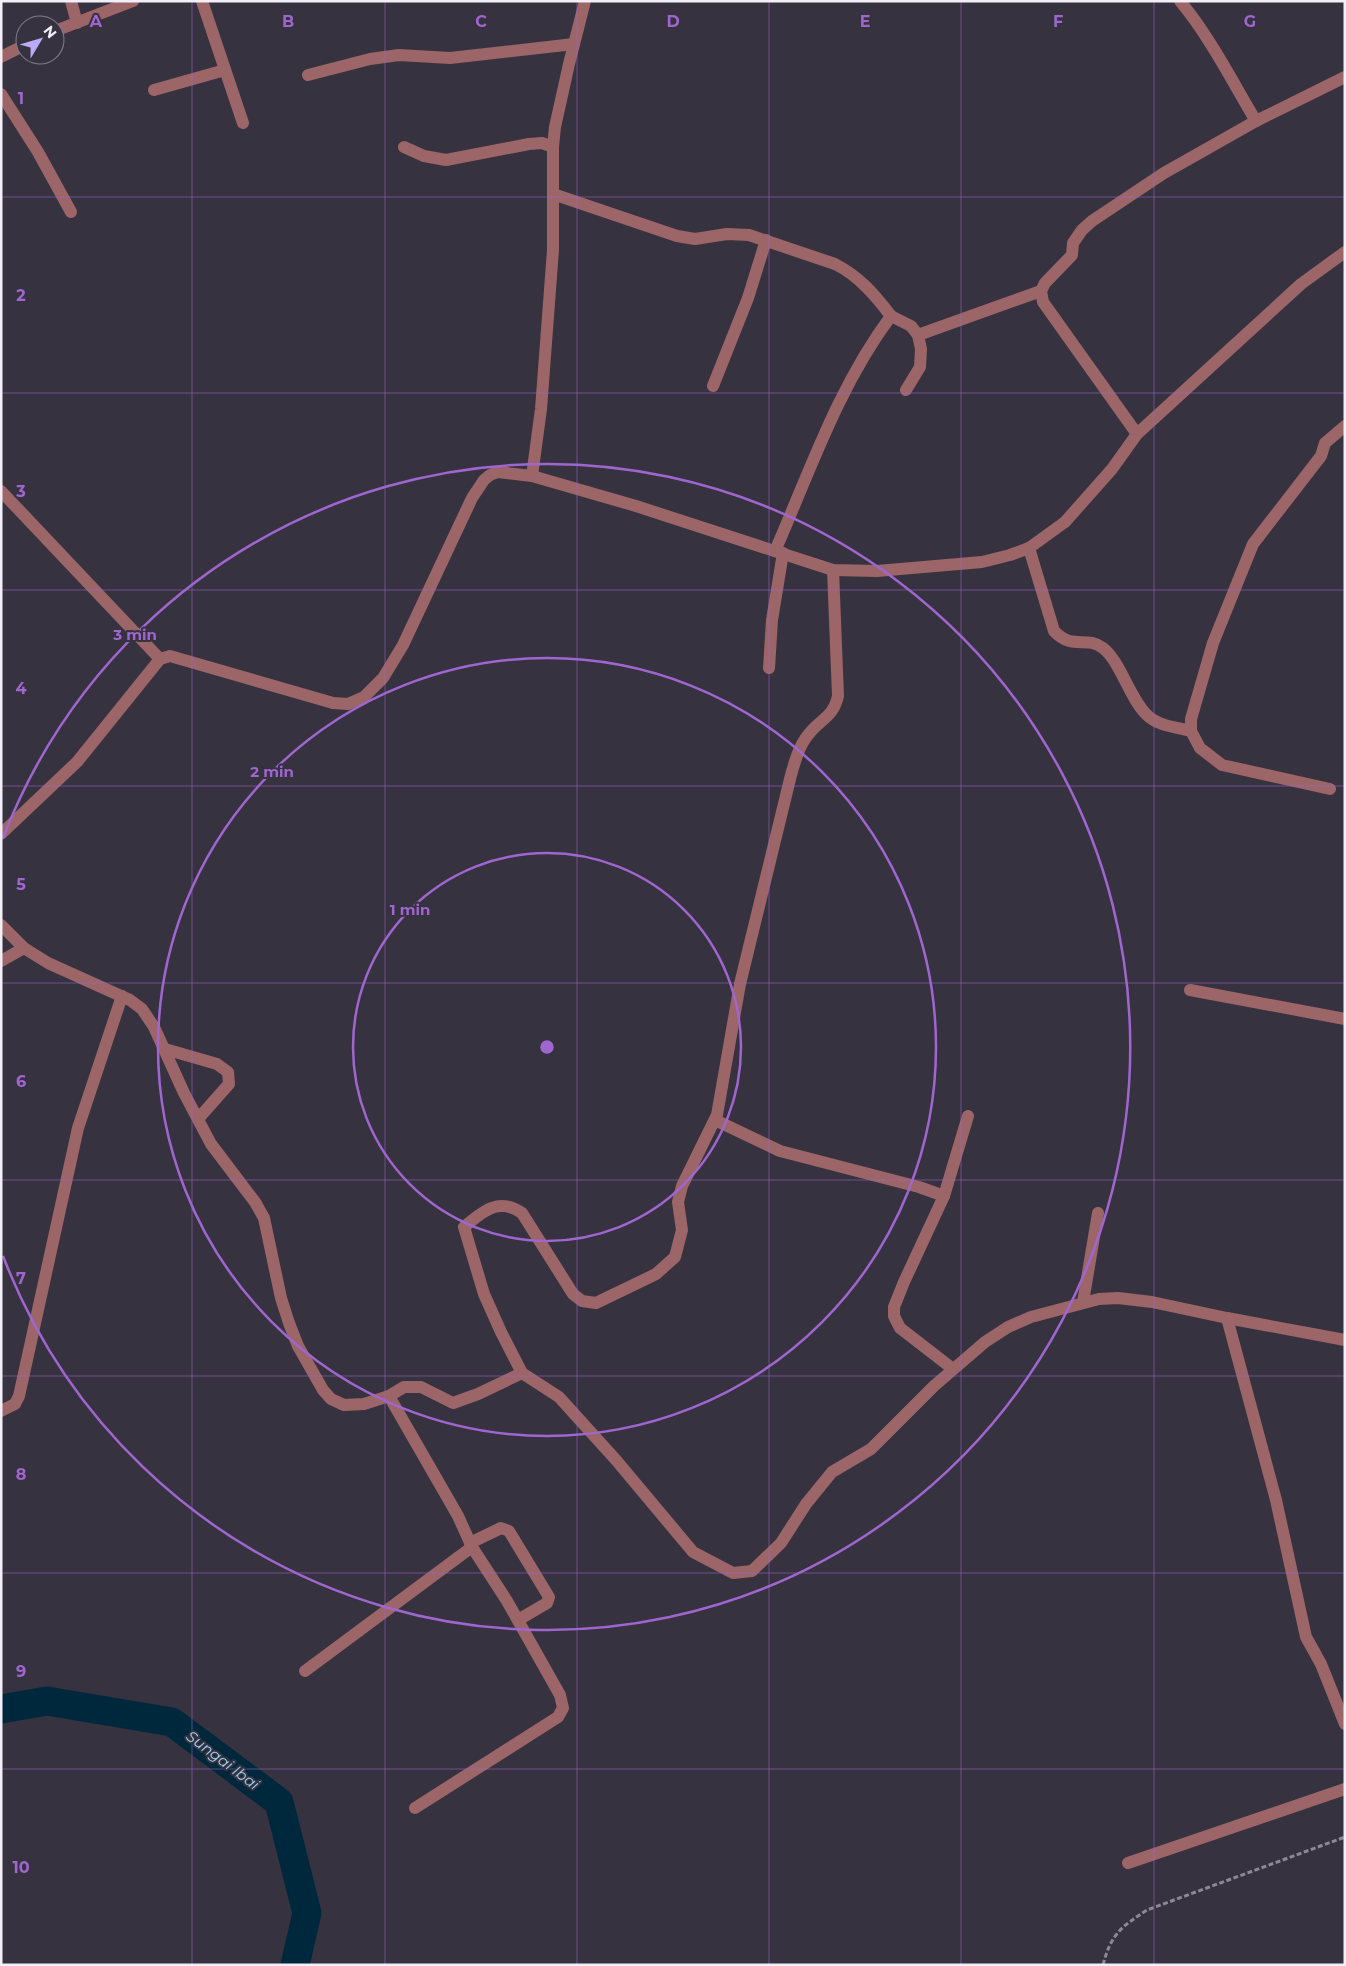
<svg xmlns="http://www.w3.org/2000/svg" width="1346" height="1966" viewBox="0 0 1346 1966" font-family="Montserrat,sans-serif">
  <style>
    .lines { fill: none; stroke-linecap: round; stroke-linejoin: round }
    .river { stroke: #00283d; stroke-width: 29 }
    .path { stroke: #8d8994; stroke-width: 3; stroke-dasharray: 5 2.5; stroke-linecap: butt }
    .minor { stroke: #9c6568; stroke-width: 12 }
    .grid { fill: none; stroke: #9f66d0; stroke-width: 1; stroke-opacity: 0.55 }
    .ring { fill: none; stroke: #9f66d0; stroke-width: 2.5 }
    .labels { text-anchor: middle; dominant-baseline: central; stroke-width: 4; stroke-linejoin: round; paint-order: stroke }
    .water-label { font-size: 15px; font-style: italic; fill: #9cd5f9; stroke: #37323f }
    .grid-label { font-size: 16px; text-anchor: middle; font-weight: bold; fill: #9f66d0; stroke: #37323f; stroke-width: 4; stroke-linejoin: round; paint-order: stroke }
    .centre { fill: #9f66d0; stroke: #37323f; stroke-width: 2.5 }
    .ring-label { font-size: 15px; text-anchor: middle; font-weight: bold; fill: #9f66d0; stroke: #37323f; stroke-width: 4; stroke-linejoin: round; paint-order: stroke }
  </style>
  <rect width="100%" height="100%" fill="#37323f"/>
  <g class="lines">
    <path class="river" d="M1,1709L47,1701L172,1722L279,1802L307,1913L295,1965"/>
    <path class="path" d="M1103,1965C1111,1934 1121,1927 1147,1910L1345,1837"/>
    <g class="minor">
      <path d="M71,1L77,23"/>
      <path d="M202,1L243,123"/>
      <path d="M1180,1C1210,37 1232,81 1256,121"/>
      <path d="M55,31L133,1"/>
      <path d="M1,57L25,45"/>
      <path d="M308,75L370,59L399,55L450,58L574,44"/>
      <path d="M154,90L225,70"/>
      <path d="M1,94L38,152L71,212"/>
      <path d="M404,147L424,156L446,160L529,144L542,143L553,147"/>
      <path d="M553,194L677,236L695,239L727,234L749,235L835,264C859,276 875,295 891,316"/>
      <path d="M918,335L1041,291"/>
      <path d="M713,386L748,298L766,240"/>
      <path d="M1137,434L1043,302L1041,291L1045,283L1072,255L1073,243L1082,230L1092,221L1164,173L1256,121L1345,77"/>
      <path d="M532,476L541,409L553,250V147L555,127L569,64L585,1"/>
      <path d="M1,491L160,659"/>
      <path d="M1029,548L1054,631C1073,651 1086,635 1103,648C1121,662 1130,700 1148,716C1159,726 1176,727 1191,731"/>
      <path d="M775,551C810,471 838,387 891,316L911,326L918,335L921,349L920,367L906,390"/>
      <path d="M769,668L772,620L783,553"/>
      <path d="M1330,789L1222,765L1200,748L1191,731V719L1213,643L1253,544L1321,456L1325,443L1345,426"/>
      <path d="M1,834L77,762L160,659L170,656L333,703L348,704L364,697L383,678L403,645L472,498L484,480L490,475L498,472L532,476L636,506L833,570L877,571L982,562L1010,555L1029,548L1065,522L1112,469L1137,434L1301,284L1345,252"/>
      <path d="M1,925L24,948L48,963L130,1000L142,1009L154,1027L184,1093L211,1144L255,1202L264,1218L281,1298L289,1323L298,1346L323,1390L331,1399L344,1405L364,1404L389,1396L404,1387H421L453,1403L478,1394L522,1373L559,1397L616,1460L693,1552L733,1573L752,1571L781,1543L806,1504L832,1472L871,1449L934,1386L985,1342L1008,1327L1031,1317L1099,1299L1118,1298L1152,1302L1227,1318L1345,1340"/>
      <path d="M1,961L24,948"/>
      <path d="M1190,990L1345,1019"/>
      <path d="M165,1049L217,1064L228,1072L229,1084L198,1119"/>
      <path d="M715,1120L780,1151L919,1187L944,1196"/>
      <path d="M1083,1302L1098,1213"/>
      <path d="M1227,1318L1276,1500L1306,1637L1321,1664L1345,1724"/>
      <path d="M953,1369L900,1328L894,1316V1307L904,1282L944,1196L968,1116"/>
      <path d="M522,1373L501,1332L484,1294L464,1227C483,1211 499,1197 522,1213L573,1294L582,1301L596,1303L656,1274L675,1257L682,1230L678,1202L682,1186L717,1115L740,984L791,775C795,761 799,746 808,735C821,718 833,718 838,696L833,570"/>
      <path d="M389,1396L458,1516L472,1547L507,1601L560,1695L563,1708L558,1717L415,1808"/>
      <path d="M1,1411L15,1404L19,1396L78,1128L122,996"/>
      <path d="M470,1543L501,1528L509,1531L549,1597L547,1603L518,1620"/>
      <path d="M305,1671L472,1547"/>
      <path d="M1128,1863L1345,1789"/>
    </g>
  </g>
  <path class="grid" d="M192,1V1965M385,1V1965M577,1V1965M769,1V1965M961,1V1965M1154,1V1965M1,197H1345M1,393H1345M1,590H1345M1,786H1345M1,983H1345M1,1180H1345M1,1376H1345M1,1573H1345M1,1769H1345"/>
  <g class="ring">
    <circle cx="547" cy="1047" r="194"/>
    <circle cx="547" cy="1047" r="389"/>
    <path d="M3 838A583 583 0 1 1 3 1256"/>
  </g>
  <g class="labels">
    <g class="water-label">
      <text transform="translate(223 1760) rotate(37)">Sungai Ibai</text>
    </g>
  </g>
  <g class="grid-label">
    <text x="96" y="27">A</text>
    <text x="288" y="27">B</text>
    <text x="481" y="27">C</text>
    <text x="673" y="27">D</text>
    <text x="865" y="27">E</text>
    <text x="1058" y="27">F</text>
    <text x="1250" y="27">G</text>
    <text x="21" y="104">1</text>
    <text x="21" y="301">2</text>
    <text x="21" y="497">3</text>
    <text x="21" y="694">4</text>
    <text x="21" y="890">5</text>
    <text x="21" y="1087">6</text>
    <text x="21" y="1284">7</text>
    <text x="21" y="1480">8</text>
    <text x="21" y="1677">9</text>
    <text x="21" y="1873">10</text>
  </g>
  <circle cx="547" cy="1047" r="8" class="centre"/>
  <g class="ring-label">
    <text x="135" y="640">3 min</text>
    <text x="272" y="777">2 min</text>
    <text x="410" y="915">1 min</text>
  </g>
  <rect width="1346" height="1966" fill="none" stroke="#f2eff8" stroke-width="5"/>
  <g transform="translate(40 40) rotate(52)"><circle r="24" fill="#37323f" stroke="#827e89"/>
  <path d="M0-4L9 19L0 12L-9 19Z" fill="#bbaaf6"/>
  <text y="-8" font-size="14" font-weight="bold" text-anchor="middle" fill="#f2eff8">N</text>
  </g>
</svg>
